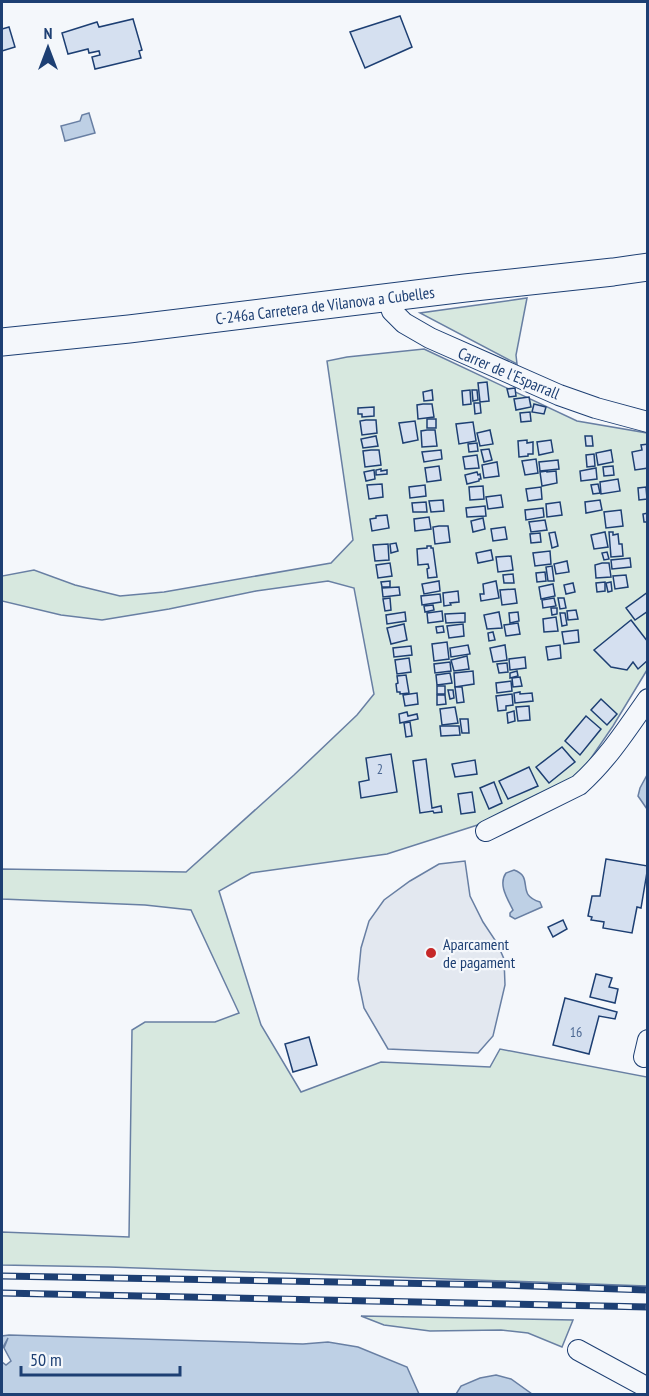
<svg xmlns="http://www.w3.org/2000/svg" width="649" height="1396" viewBox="0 0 649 1396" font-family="'PT Sans Narrow',sans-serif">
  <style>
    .green { fill: #d7e8df; stroke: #687fa3; stroke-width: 1.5 }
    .parking { fill: #e3e8f0; stroke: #687fa3; stroke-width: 1.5 }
    .water { fill: #bed0e5; stroke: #687fa3; stroke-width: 1.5 }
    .building { fill: #d5e0f0; stroke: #1d3f73; stroke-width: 1.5 }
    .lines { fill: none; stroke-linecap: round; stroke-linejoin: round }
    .street-casing { stroke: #1d3f73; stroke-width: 22 }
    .secondary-casing { stroke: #1d3f73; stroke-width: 29 }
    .street { stroke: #f4f7fb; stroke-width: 20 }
    .secondary { stroke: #f4f7fb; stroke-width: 27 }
    .rail-casing { stroke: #1d3f73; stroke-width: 7 }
    .rail { stroke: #f4f7fb; stroke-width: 4.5; stroke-dasharray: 14; stroke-linecap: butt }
    .poi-dot { fill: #c62828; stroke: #f4f7fb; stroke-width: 2 }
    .labels { text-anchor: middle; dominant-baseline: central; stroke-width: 4.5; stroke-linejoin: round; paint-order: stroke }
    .number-label { font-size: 14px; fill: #4b6792 }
    .street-label { font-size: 16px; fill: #1d3f73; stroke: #f4f7fb }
    .poi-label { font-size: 16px; fill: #1d3f73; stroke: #f4f7fb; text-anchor: start }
  </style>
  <rect width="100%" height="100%" fill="#f4f7fb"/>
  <g class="green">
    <path d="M527,298L516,355L517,364L420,313Z"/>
    <path d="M424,349L577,421L647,433V670L613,726L578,777L490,821L387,854L251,873L219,891L261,1025L301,1092L381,1062L490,1067L500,1049L647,1077V1286L109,1267L2,1265V1232L129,1237L132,1030L145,1022H215L239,1013L191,910L145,905L2,899V869L186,872L294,775L357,715L374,694L354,588L328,581L256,591L169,609L102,620L61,615L2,601V576L34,570L75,585L120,596L164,592L331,563L353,540L327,361L347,357Z"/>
    <path d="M361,1316L573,1320L562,1347L528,1333L501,1330L430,1331L384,1325Z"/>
  </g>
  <path class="parking" d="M465,861L470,896L483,922L497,943L504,959L505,985L493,1036L478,1053L388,1049L364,1008L358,979L361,948L369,921L384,900L410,881L439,864Z"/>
  <g class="water">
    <path d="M89,113L95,133L65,141L61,126L80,121L82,115Z"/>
    <path d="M647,775V809L638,796L640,788Z"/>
    <path d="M514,870C535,877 515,895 540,902L542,907L515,919L510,916V913L513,910C507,898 498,884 506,873Z"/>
    <path d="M9,1335L303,1344L328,1342L358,1347L407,1367L419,1394H2V1362L6,1365L11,1361L4,1348L8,1338L3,1347L2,1348V1336Z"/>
    <path d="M496,1375L511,1379L532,1394H456L461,1386L480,1378Z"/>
  </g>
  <g class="building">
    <path d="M400,16L412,47L365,68L350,32Z"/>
    <path d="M133,19L142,50L139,51L141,58L95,69L92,57L100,55L99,51L89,53L88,49L68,54L62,33L97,22L99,27Z"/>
    <path d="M9,27L15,47L2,51V29Z"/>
    <path d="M487,382L489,401L480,402L478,383Z"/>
    <path d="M515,388L516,396L509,397L507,389Z"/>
    <path d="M432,390L433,400L424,401L423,392Z"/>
    <path d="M470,390L471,404L463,405L462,391Z"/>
    <path d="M472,390H477L478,400L473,401Z"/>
    <path d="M529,397L531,407L516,410L514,399Z"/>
    <path d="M474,403H480L481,413L475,414Z"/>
    <path d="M423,404H432L434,417L418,419L417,405Z"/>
    <path d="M534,404L546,407L544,414L532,412Z"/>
    <path d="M374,407V416L362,417V414H358V408Z"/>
    <path d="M530,412L531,421L521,422L520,413Z"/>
    <rect x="427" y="419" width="9" height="9"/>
    <path d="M366,420H376L377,433L362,435L360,421Z"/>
    <path d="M415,421L418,440L403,443L399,423Z"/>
    <path d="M473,422L476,441L459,444L456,424Z"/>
    <path d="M427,430H435L437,446L422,447L421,431Z"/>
    <path d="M490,430L493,444L480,446L477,433Z"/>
    <path d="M376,436L378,446L363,448L361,439Z"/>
    <path d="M585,436H592L593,446H586Z"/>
    <path d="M527,440V443L533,442V454H528V456L519,457L518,441Z"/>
    <path d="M551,440L553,452L539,455L537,442Z"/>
    <path d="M477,443L478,451L469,452L468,444Z"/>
    <path d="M648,444V468L635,470L632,452L642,450L641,445Z"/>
    <path d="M489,449L492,460L484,462L481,450Z"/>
    <path d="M371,450H379L381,465L365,467L363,451Z"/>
    <path d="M441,450L442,459L424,462L422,452Z"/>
    <path d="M611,450L613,462L598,465L596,453Z"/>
    <path d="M594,454L595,466L587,467L586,455Z"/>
    <path d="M477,455L479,468L465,469L463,457Z"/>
    <path d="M536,459L538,473L525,475L522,461Z"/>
    <path d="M558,460L559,469L540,471L539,462Z"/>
    <path d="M497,462L499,476L484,478L482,465Z"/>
    <path d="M439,466L441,480L427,482L425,468Z"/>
    <path d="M613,466L614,475L604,476L603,467Z"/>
    <path d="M596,468L597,479L581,481L580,471Z"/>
    <path d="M381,469V471L387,470V474L376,475V470Z"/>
    <path d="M374,470L375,479L366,481L364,472Z"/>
    <path d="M547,471V472L556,471L557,483L542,486L540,472Z"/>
    <path d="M477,472L478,475L480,474L481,479H479V481L467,484L465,475Z"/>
    <path d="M618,479L620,491L601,494L600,482Z"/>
    <path d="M382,484L383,497L369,499L367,485Z"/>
    <path d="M598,484L600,493L593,494L591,485Z"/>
    <path d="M425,485L426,496L410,498L409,487Z"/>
    <path d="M483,486L484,499L470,500L469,487Z"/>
    <path d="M541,487L542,499L528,501L526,489Z"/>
    <path d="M646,487L647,499L639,500L638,488Z"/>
    <path d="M501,495L503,507L488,509L486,497Z"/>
    <path d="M443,500L444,511L431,512L429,501Z"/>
    <path d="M600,500L602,510L586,513L585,502Z"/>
    <path d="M426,502L427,512H413L412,503Z"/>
    <path d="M560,502L562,515L547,517L546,504Z"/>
    <path d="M485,506L486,516L467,517L466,508Z"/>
    <path d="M543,508L544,517L526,520L525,510Z"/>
    <path d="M621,510L623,526L606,528L604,512Z"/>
    <path d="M648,513V522H644L643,514Z"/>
    <path d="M387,515L389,528L372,531L370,519L376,518V516Z"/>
    <path d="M429,517L431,529L415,531L414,519Z"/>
    <path d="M483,518L485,529L473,532L471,521Z"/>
    <path d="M545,520L547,530L531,532L529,522Z"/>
    <path d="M439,526H448L450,542L435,544L433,527Z"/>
    <path d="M505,527L507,539L493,541L491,529Z"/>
    <path d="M555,532L558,546L552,548L549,533Z"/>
    <path d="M605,532L608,547L594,549L591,535Z"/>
    <path d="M609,532H613V535L618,534L619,544H622L623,556L611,557Z"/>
    <path d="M540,533L541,542L531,543L530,534Z"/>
    <path d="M396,543L398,551L391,553L390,544Z"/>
    <path d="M388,544L389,560L375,561L373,545Z"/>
    <path d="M427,546H431V548H433L437,577L428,578L427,569L429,568L428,564L418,565L417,549L427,548Z"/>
    <path d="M491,550L493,560L478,563L476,553Z"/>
    <path d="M550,551L551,564L535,566L533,553Z"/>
    <path d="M607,552L609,559L604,560L602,553Z"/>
    <path d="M511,556L513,570L498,572L496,557Z"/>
    <path d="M630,558L631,567L612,569L611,560Z"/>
    <path d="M567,561L569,572L556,574L554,564Z"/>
    <path d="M390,563L392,576L378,578L376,565Z"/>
    <path d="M602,563H609L611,577L596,578L595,565Z"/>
    <path d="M552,566L554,581H548L546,567Z"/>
    <path d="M545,572L546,581L537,582L536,573Z"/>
    <path d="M513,574L514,583H504L503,575Z"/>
    <path d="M626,575L628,587L615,589L613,576Z"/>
    <path d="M390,581V587H382L381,582Z"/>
    <path d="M439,581L440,591L424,594L422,584Z"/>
    <path d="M496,581L499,598L481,601L480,594H484L483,584Z"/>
    <path d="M605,582V591L597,592L596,583Z"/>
    <path d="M611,582L612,591L608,592L606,583Z"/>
    <path d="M573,583L575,592L566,594L564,585Z"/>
    <path d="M553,584L555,596L541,599L539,587Z"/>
    <path d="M399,587L400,595L383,597L382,588Z"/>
    <path d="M515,589L517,603L502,605L500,590Z"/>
    <path d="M458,591L459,602L450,603L451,605L444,606L443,593Z"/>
    <path d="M648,592V611L635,620L626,608Z"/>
    <path d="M440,594L441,602L422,605L421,596Z"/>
    <path d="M390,598L391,610L385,611L383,599Z"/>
    <path d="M554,598L556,606L543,608L542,600Z"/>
    <path d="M558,598H564L566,608L560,609Z"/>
    <path d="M433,605L434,610L425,612L424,606Z"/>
    <path d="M551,608H557V614L552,615Z"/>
    <path d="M576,610L578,619L568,620L567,611Z"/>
    <path d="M442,611L443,621L428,623L427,613Z"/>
    <path d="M405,612L406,621L387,624L386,615Z"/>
    <path d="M499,612L502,628L487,629L484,615Z"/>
    <path d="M518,612L519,621L510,623L509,613Z"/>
    <path d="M465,613V622L446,623L445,614Z"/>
    <path d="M560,613H565L567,625L562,626Z"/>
    <path d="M556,617L558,631L544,632L543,619Z"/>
    <path d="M631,620L648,642V660L638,669L633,662L627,670L611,667L594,650Z"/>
    <path d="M518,623L520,634L506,636L504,625Z"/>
    <path d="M404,624L407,640L391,644L387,628Z"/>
    <path d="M463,624L464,636L449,638L447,626Z"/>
    <path d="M443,626L444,632L437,633L436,627Z"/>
    <path d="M578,630L579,642L564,644L562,632Z"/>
    <path d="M493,632L495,640L489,641L488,633Z"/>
    <path d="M447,642L449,659L434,661L432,644Z"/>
    <path d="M468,645L470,654L451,657L450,648Z"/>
    <path d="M505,645L507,660L493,662L490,648Z"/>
    <path d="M560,645L561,658L548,660L546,647Z"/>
    <path d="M411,646L412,655L394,657L393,648Z"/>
    <path d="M467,656L469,669L454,671L451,660Z"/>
    <path d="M525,657L526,668L510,670L509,659Z"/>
    <path d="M409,658L411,672L397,674L395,660Z"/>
    <path d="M450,662L451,671L435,673L434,664Z"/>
    <path d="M507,663L508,672L499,673L497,664Z"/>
    <path d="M473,671L474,684L455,687L454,673Z"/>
    <path d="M517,671L518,676L510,678V673Z"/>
    <path d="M450,673L452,683L437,685L436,675Z"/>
    <path d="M406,675L409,693L400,694V692H397L396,684L398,683L397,676Z"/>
    <path d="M520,677L522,686L513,687L512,678Z"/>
    <path d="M511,681L512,691L497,693L496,683Z"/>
    <rect x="437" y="686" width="8" height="8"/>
    <path d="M455,687H462L464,702L457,703Z"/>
    <path d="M448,690H453L454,698L450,699Z"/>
    <path d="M520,692V694L532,693L533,701L515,703L514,693Z"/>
    <path d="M417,693L418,704L405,706L403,695Z"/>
    <path d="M512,694L513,705L506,706V710L498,711L496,696Z"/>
    <path d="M437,695H445L446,704L437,705Z"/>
    <path d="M601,699L617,714L607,725L591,710Z"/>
    <path d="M529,706L530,720L518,721L516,707Z"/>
    <path d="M455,707L458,723L442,725L440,709Z"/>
    <path d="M514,711L515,721L508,723L507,713Z"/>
    <path d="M407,712L408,716L417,714L418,719L400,723L399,714Z"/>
    <path d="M586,716L601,729L580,755L565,741Z"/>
    <path d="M460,719H468L469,733H462Z"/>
    <path d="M410,722L412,736L406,737L404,723Z"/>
    <path d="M440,726H459L460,735L441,736Z"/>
    <path d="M562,747L575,762L549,783L536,767Z"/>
    <path d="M391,754L397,792L361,798L359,782L369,780L366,758Z"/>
    <path d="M426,759L432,808L441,806L442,812L434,813L433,811L420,813L413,761Z"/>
    <path d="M475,760L477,774L455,777L452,764Z"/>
    <path d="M529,767L538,786L508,799L499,781Z"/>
    <path d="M494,782L502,803L489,809L480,788Z"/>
    <path d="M472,792L475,812L461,814L458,794Z"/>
    <path d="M606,859L648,866L641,908L637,907L632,933L603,928L604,922L591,920L592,917L588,916L592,896H600Z"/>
    <path d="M563,920L567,929L553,937L548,927Z"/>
    <path d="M596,974L612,978L609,987L618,989L615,1003L590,997Z"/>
    <path d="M565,998L617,1012L615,1019L599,1016L589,1054L553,1045Z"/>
    <path d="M309,1037L317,1065L293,1072L285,1044Z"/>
  </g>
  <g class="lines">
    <defs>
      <g id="street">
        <path d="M388,298L392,311L404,323L430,338L559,395L596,408L648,422"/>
        <path d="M486,831L579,785C607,760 627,729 648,699"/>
        <path d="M644,1057L648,1040"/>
        <path d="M578,1350L648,1388"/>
      </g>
      <path id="secondary" d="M2,342L129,329L465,288L613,272L648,267"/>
    </defs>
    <use href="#street" class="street-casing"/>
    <use href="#secondary" class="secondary-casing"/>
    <use href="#street" class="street"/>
    <use href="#secondary" class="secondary"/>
    <defs>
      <g id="rail">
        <path d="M2,1276L504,1285L648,1290"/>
        <path d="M2,1293L648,1307"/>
      </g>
    </defs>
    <use href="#rail" class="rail-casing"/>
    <use href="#rail" class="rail"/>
  </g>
  <circle class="poi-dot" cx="431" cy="953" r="6"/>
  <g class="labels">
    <g class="number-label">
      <text x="380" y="769">2</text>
      <text x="576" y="1032">16</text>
    </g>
    <g class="street-label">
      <text transform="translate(325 305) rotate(-7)">C-246a Carretera de Vilanova a Cubelles</text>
      <text transform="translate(509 373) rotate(23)">Carrer de l'Esparrall</text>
    </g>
    <g class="poi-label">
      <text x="443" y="944">Aparcament<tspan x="443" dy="18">de pagament</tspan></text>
    </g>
  </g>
  <rect width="649" height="1396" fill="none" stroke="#1d3f73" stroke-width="6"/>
  <g transform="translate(48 48)" stroke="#f4f7fb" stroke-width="4.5" paint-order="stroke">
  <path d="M0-4.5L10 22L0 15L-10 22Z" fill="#1d3f73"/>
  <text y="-9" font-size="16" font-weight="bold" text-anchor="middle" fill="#1d3f73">N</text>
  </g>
  <path d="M21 1366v9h159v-9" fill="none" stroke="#1d3f73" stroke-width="3"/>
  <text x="30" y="1366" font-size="18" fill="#1d3f73" stroke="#f4f7fb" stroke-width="4.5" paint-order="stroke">50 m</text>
</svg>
